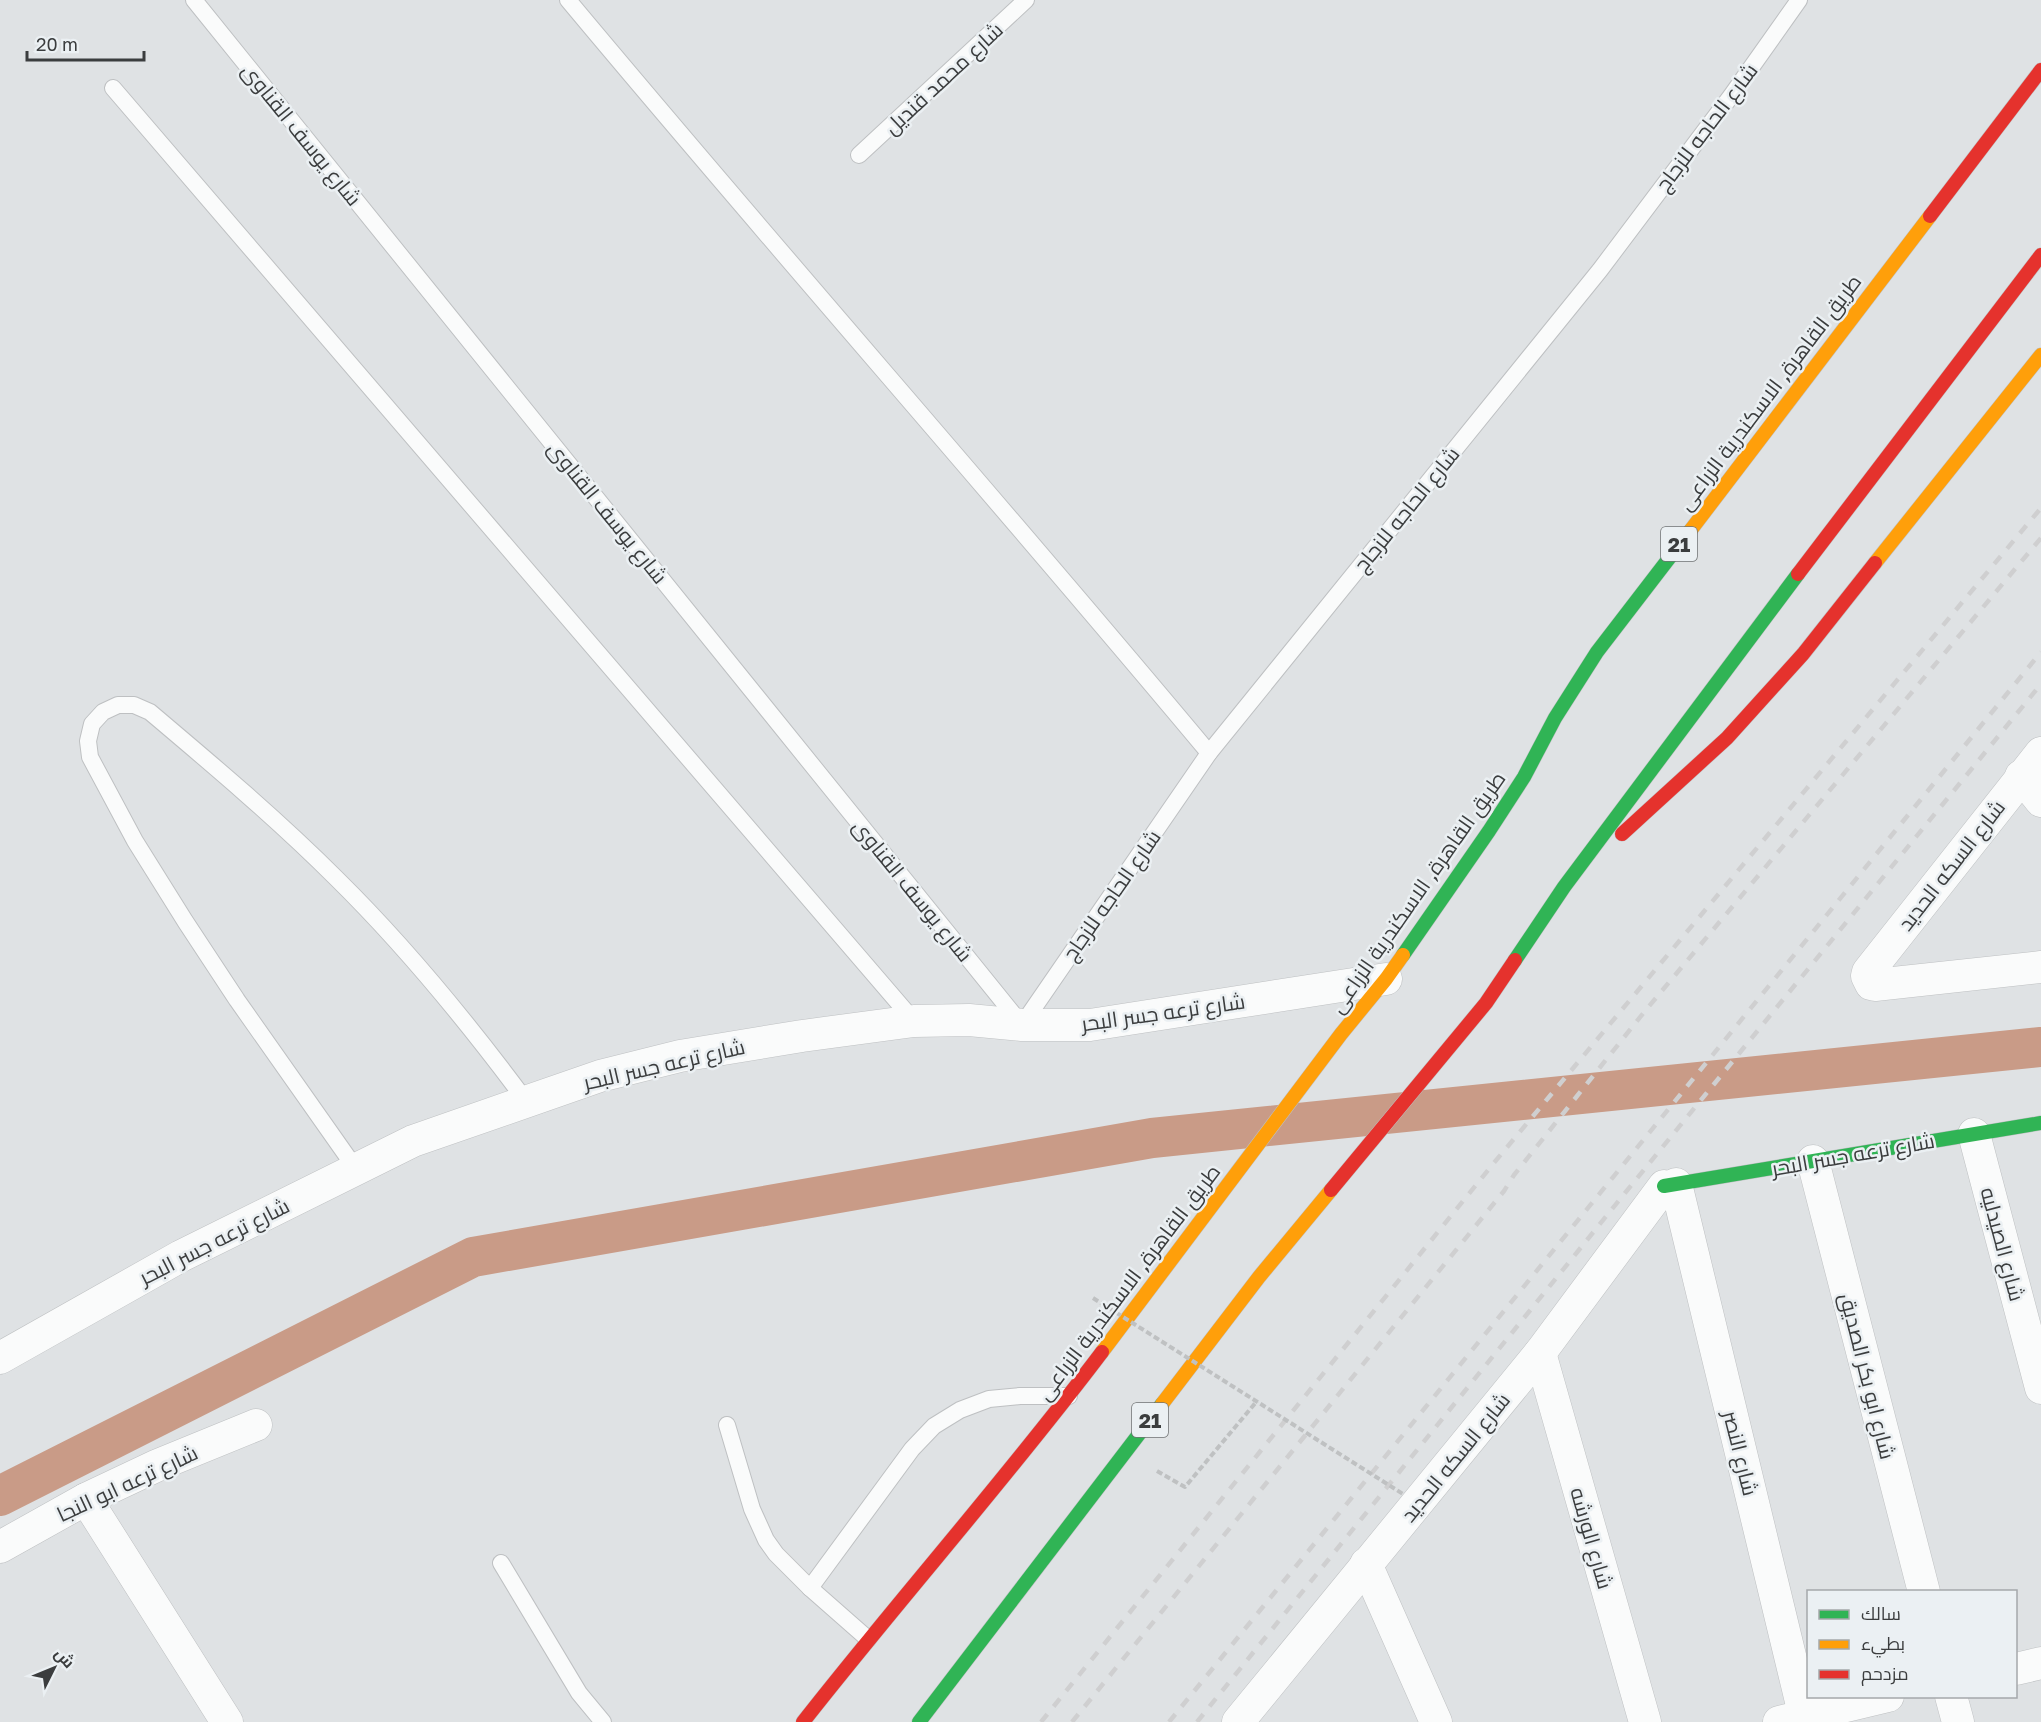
<svg xmlns="http://www.w3.org/2000/svg" width="2041" height="1722" viewBox="0 0 2041 1722" font-family="'Golos Text',Cairo,sans-serif">
  <style>
    .lines { fill: none; stroke-linecap: round; stroke-linejoin: round }
    .canal { stroke: #c99b87; stroke-width: 40 }
    .lane-casing { stroke: #bec0c2; stroke-width: 18 }
    .street-casing { stroke: #bec0c2; stroke-width: 33 }
    .fast-casing { stroke: #bec0c2; stroke-width: 15 }
    .slow-casing { stroke: #bec0c2; stroke-width: 15 }
    .jam-casing { stroke: #bec0c2; stroke-width: 15 }
    .path { stroke: #bfc1c2; stroke-width: 4; stroke-dasharray: 6 3; stroke-linecap: butt }
    .lane { stroke: #fafbfb; stroke-width: 16 }
    .street { stroke: #fafbfb; stroke-width: 32 }
    .fast { stroke: #30b455; stroke-width: 14 }
    .slow { stroke: #ff9f0a; stroke-width: 14 }
    .jam { stroke: #e5322d; stroke-width: 14 }
    .rail { stroke: #cfcfd0; stroke-width: 4.5; stroke-dasharray: 10 10; stroke-linecap: butt }
    .path-bridge { stroke: #bfc1c2; stroke-width: 4; stroke-dasharray: 6 3; stroke-linecap: butt }
    .labels { text-anchor: middle; dominant-baseline: central; stroke-width: 5; stroke-linejoin: round; paint-order: stroke }
    .shield { fill: #ebf0f3; stroke: #707374; stroke-width: 1.5 }
    .shield-label { font-size: 20px; font-weight: bold; fill: #3b3d3e }
    .street-label { font-size: 21px; fill: #3b3d3e; stroke: #ebf0f3 }
  </style>
  <rect width="100%" height="100%" fill="#dfe2e4"/>
  <g class="lines">
    <path class="canal" d="M0,1496L473,1257L1152,1138L2041,1047"/>
    <defs>
      <g id="lane">
        <path d="M194,0L1022,1025L1209,753L1600,270L1731,96L1799,0"/>
        <path d="M568,0C779,253 998,500 1209,753"/>
        <path d="M113,88L914,1021"/>
        <path d="M859,155L1026,0"/>
        <path d="M356,1169L237,1000L185,921L135,841L90,757L88,741L92,724L103,712L118,705H134L150,712C214,766 278,820 337,879C406,947 468,1023 526,1101"/>
        <path d="M727,1425L752,1509L766,1540L776,1554L810,1588L868,1639"/>
        <path d="M501,1563L579,1693L603,1722"/>
        <path d="M810,1588L912,1449L934,1426L960,1410L989,1399L1020,1396H1069"/>
      </g>
      <g id="street">
        <path d="M2041,753L1868,972L1867,976L1871,984L1875,985L2041,967"/>
        <path d="M2021,776L2041,801"/>
        <path d="M1974,1134L2041,1388"/>
        <path d="M1813,1161L1924,1592"/>
        <path d="M1676,1184L1806,1722"/>
        <path d="M1540,1353L1645,1722"/>
        <path d="M0,1358L181,1256L413,1141L600,1076L680,1056L802,1036L914,1021L969,1020L1022,1025H1090L1386,979"/>
        <path d="M86,1499L227,1722"/>
        <path d="M0,1547L86,1499L158,1465L256,1425"/>
        <path d="M1366,1564L1436,1722"/>
        <path d="M2016,1669L2041,1663"/>
        <path d="M1951,1696L1958,1722"/>
        <path d="M1238,1722L1540,1353L1664,1186"/>
        <path d="M1779,1722L1888,1696"/>
      </g>
      <g id="fast">
        <path d="M1403,955L1489,831L1524,777L1555,718L1597,652L1690,531"/>
        <path d="M1515,960L1564,887L1798,574"/>
        <path d="M1664,1186L2041,1123"/>
        <path d="M919,1722L1162,1404"/>
      </g>
      <g id="slow">
        <path d="M1690,531L1930,216"/>
        <path d="M1875,563L2041,355"/>
        <path d="M1102,1352L1341,1034L1386,979L1403,955"/>
        <path d="M1162,1404L1259,1277L1331,1190"/>
      </g>
      <g id="jam">
        <path d="M1930,216L2041,70"/>
        <path d="M1798,574L2041,255"/>
        <path d="M1622,834L1727,738L1803,654L1875,563"/>
        <path d="M1331,1190L1486,1003L1515,960"/>
        <path d="M803,1722C901,1597 1007,1478 1102,1352"/>
      </g>
    </defs>
    <use href="#lane" class="lane-casing"/>
    <use href="#street" class="street-casing"/>
    <use href="#fast" class="fast-casing"/>
    <use href="#slow" class="slow-casing"/>
    <use href="#jam" class="jam-casing"/>
    <path class="path" d="M1157,1471L1185,1487L1257,1401"/>
    <use href="#lane" class="lane"/>
    <use href="#street" class="street"/>
    <use href="#fast" class="fast"/>
    <use href="#slow" class="slow"/>
    <use href="#jam" class="jam"/>
    <g class="rail">
      <path d="M1041,1722L1493,1164L2041,508"/>
      <path d="M1072,1722L1504,1191L1514,1175L1645,1011L2041,538"/>
      <path d="M1169,1722L2041,652"/>
      <path d="M1197,1722L1625,1193L2041,684"/>
    </g>
    <path class="path-bridge" d="M1093,1298L1403,1494"/>
  </g>
  <g class="labels">
    <g class="shield">
      <rect x="1661" y="527" width="36" height="34" rx="4.5"/>
      <rect x="1132" y="1403" width="36" height="34" rx="4.5"/>
    </g>
    <g class="shield-label">
      <text x="1679" y="544">21</text>
      <text x="1150" y="1420">21</text>
    </g>
    <g class="street-label">
      <text transform="translate(943 78) rotate(-43)">شارع محمد قنديل</text>
      <text transform="translate(1706 127) rotate(-53)">شارع الحاجه للزجاج</text>
      <text transform="translate(302 134) rotate(51)">شارع يوسف القناوى</text>
      <text transform="translate(1769 392) rotate(-53)">طريق القاهرة, الاسكندرية الزراعى</text>
      <text transform="translate(1406 509) rotate(-51)">شارع الحاجه للزجاج</text>
      <text transform="translate(608 512) rotate(51)">شارع يوسف القناوى</text>
      <text transform="translate(1951 865) rotate(-52)">شارع السكه الحديد</text>
      <text transform="translate(913 890) rotate(51)">شارع يوسف القناوى</text>
      <text transform="translate(1417 892) rotate(-55)">طريق القاهرة, الاسكندرية الزراعى</text>
      <text transform="translate(1111 895) rotate(-55)">شارع الحاجه للزجاج</text>
      <text transform="translate(1163 1012) rotate(-8)">شارع ترعه جسر البحر</text>
      <text transform="translate(664 1064) rotate(-13)">شارع ترعه جسر البحر</text>
      <text transform="translate(1853 1154) rotate(-10)">شارع ترعه جسر البحر</text>
      <text transform="translate(214 1241) rotate(-27)">شارع ترعه جسر البحر</text>
      <text transform="translate(2003 1244) rotate(75)">شارع الصيدليه</text>
      <text transform="translate(1128 1282) rotate(-53)">طريق القاهرة, الاسكندرية الزراعى</text>
      <text transform="translate(1868 1376) rotate(76)">شارع ابو بكر الصديق</text>
      <text transform="translate(1741 1453) rotate(76)">شارع النصر</text>
      <text transform="translate(1455 1457) rotate(-51)">شارع السكه الحديد</text>
      <text transform="translate(127 1483) rotate(-25)">شارع ترعه ابو النجا</text>
      <text transform="translate(1592 1538) rotate(74)">شارع الورشه</text>
    </g>
  </g>
  <rect x="1807" y="1590" width="210" height="108" fill="#ebf0f3" stroke="#a5a8ab" stroke-width="1.5"/>
  <rect x="1819" y="1610" width="30" height="9" fill="#30b455" stroke="#a5a8ab" stroke-width="1.5"/>
  <text x="1861" y="1620" font-size="18" fill="#3b3d3e">سالك</text>
  <rect x="1819" y="1640" width="30" height="9" fill="#ff9f0a" stroke="#a5a8ab" stroke-width="1.5"/>
  <text x="1861" y="1650" font-size="18" fill="#3b3d3e">بطيء</text>
  <rect x="1819" y="1670" width="30" height="9" fill="#e5322d" stroke="#a5a8ab" stroke-width="1.5"/>
  <text x="1861" y="1680" font-size="18" fill="#3b3d3e">مزدحم</text>
  <g transform="translate(54 1668) rotate(47)" stroke="#ebf0f3" stroke-width="4.5" paint-order="stroke">
  <path d="M0-4.5L10 22L0 15L-10 22Z" fill="#3b3d3e"/>
  <text y="-9" font-size="16" font-weight="bold" text-anchor="middle" fill="#3b3d3e">ش</text>
  </g>
  <path d="M27 51v9h117v-9" fill="none" stroke="#3b3d3e" stroke-width="3"/>
  <text x="36" y="51" font-size="18" fill="#3b3d3e" stroke="#ebf0f3" stroke-width="4.5" paint-order="stroke">20 m</text>
</svg>
